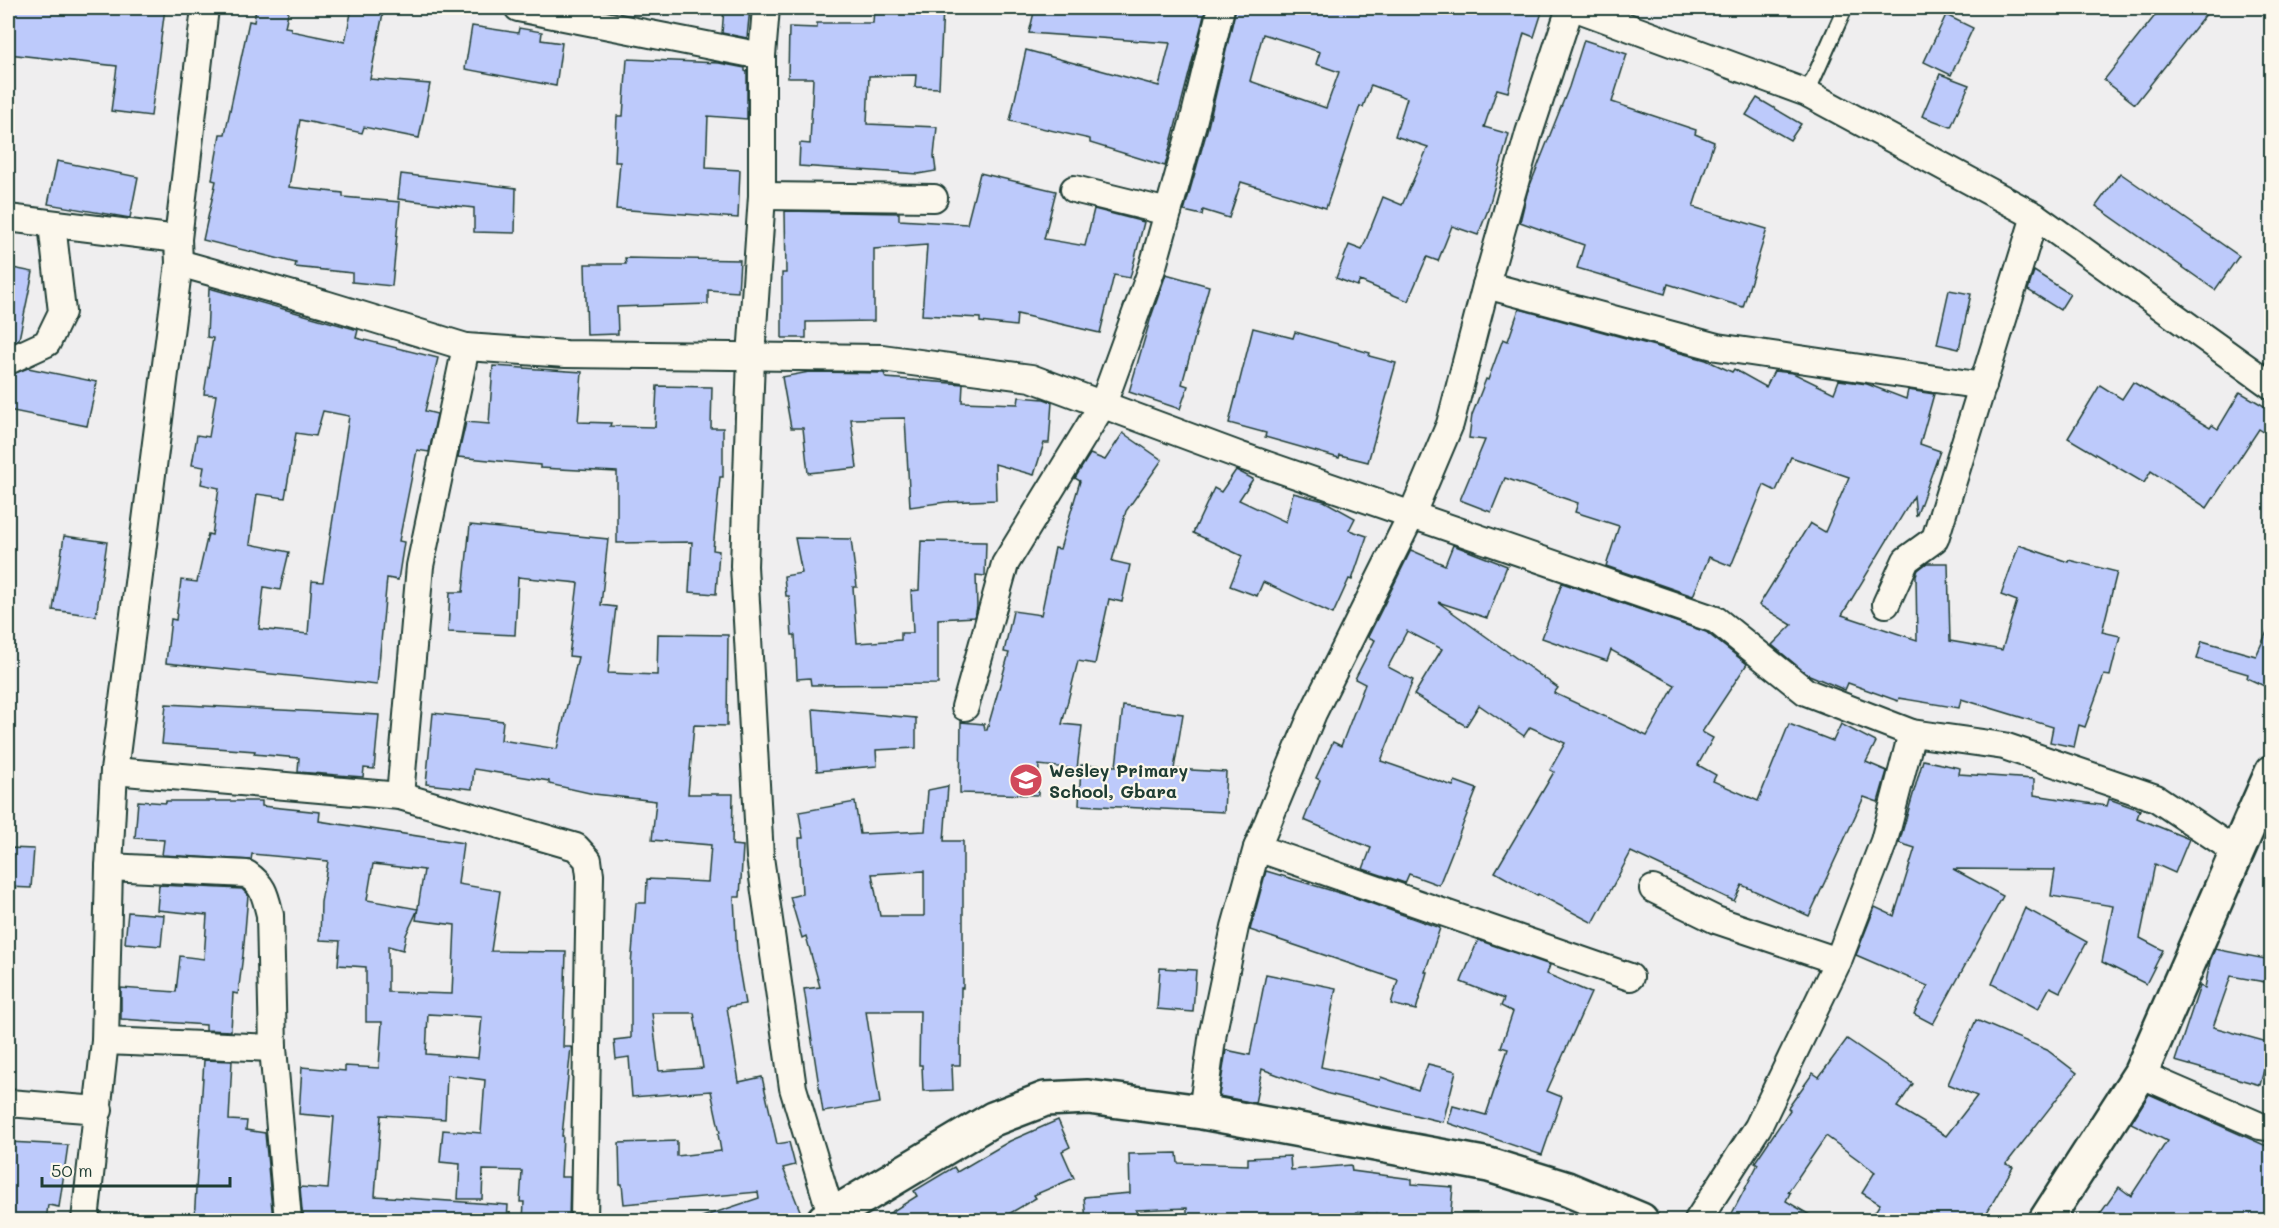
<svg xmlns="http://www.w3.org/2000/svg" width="2279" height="1228" viewBox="0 0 2279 1228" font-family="Mali,sans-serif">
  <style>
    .building { fill: #bdcafb; stroke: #1f3d34; stroke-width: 1.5; fill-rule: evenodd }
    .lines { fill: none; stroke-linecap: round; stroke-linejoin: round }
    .lane-casing { stroke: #1f3d34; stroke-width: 18 }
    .street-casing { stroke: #1f3d34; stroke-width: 30 }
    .secondary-casing { stroke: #1f3d34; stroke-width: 38 }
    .lane { stroke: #fbf7ec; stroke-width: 14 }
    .street { stroke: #fbf7ec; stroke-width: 26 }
    .secondary { stroke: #fbf7ec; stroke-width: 33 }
    .labels { text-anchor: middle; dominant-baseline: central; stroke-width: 4.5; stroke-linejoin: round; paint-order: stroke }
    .poi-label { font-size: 18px; font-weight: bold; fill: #1f3d34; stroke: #fbf7ec; text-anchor: start }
  </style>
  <rect width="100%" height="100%" fill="#efeeef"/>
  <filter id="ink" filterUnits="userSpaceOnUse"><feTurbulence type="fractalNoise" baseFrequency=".0167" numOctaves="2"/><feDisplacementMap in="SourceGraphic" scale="12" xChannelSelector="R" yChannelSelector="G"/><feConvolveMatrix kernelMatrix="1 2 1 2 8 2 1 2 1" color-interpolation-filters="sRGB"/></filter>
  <g filter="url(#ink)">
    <g class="building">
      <path d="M8,8H165L151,116L111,111L117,66L8,54Z"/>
      <path d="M256,8H289L285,27L291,28V31L345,42L352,8H384L370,79L430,84L419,138L364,127L362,133L300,120L289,187L343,193V197L400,202L392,286L352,282V273L295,267L296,263L203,240L216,181L212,180L220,134H225L249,21L254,22Z"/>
      <path d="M724,8H750L747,38L722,33Z"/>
      <path d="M874,8H943L939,88L915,87L916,75L869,76L867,124L937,127L934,156L936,171L918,174L799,166L800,143L810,144L813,78H788L789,27L817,28V23H873Z"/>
      <path d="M1035,8H1206L1165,166L1090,143V139L1010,121L1026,50L1159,86L1170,43L1029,33Z"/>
      <path d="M1236,8H1528L1542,12L1534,37L1524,33L1508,92L1497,89L1484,127L1509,134L1488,210L1478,235L1452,226L1438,261L1427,257L1408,301L1360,281L1357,286L1336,278L1349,245L1362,250L1383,197L1402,205L1428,147L1395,136L1407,98L1371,85L1363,107L1360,106L1326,208L1241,182L1229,218L1203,210L1202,215L1184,211L1208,127ZM1263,34L1320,52L1316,64L1339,72L1326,108L1250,81Z"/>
      <path d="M2161,8H2211L2135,104L2104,80Z"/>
      <path d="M1946,15L1973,28L1951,75L1924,62Z"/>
      <path d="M472,26L518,33L519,28L542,32L541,40L562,43L556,86L465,69Z"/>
      <path d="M1584,40L1627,54L1612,102L1696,130L1695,134L1714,142L1693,207L1767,229L1743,307L1668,284L1665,294L1577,268L1584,245L1520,222L1527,193L1569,87Z"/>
      <path d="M627,59L719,63L745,68V71L747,72V119L708,116L706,168L740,170L738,218L616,209L620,162H615L617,116H623Z"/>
      <path d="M1940,74L1969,85L1951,127L1922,116Z"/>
      <path d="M1757,98L1801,124L1790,140L1746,115Z"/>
      <path d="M57,161L138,177L130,218L48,204Z"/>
      <path d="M980,173L1056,191L1044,239L1085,246L1094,209L1144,222L1130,278L1114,275L1100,333L1017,314L1016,326L980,322V318L922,315L927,245L874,249V321L806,322V338H782V273H786L785,211L899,213V220L967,224Z"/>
      <path d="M2120,173L2239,256L2215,290L2096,206Z"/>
      <path d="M401,174L516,188L515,233L474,232V208L398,199Z"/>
      <path d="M625,258L740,260L738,292L708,290V304L617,307L618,334L587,335L585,264H626Z"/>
      <path d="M8,267L33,272L19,339L8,345Z"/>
      <path d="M2034,271L2070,294L2060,310L2028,290Z"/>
      <path d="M1166,274L1209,286L1182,384L1188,386L1180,409L1129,392L1151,317Z"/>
      <path d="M209,288L358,330L356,338L438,358L425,411L437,414L429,452L417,450L399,541L404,542L398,580L387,578L377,685L166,663L171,619L176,620L181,580L197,582L208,534L212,535L219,488L201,484L204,467L192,465L197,435L209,437L216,395L204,394L213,338L207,337ZM323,411L349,416L323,582L312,581L308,634L259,629L264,587L280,590L289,552L250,544L257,494L285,498L296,433L316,436Z"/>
      <path d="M1949,290L1971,294L1959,349L1937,344Z"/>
      <path d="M1519,309L1706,360L1732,372L1734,369L1766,387L1774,371L1793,373L1834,393L1839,380L1867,384L1906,399L1908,390L1934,394L1920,444L1940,451L1916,517L1914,496L1842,615L1917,640L1916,575L1918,570L1927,563H1948L1950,641L2002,650L2017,601L2001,595L2019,545L2068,562L2069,560L2117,572L2102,632L2120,636L2110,676L2104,675L2085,727L2079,725L2074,747L2050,742L2053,727L1961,699L1959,708L1899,698L1898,701L1848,683L1845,690L1807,674L1772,645L1792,625L1759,605L1810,523L1825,532L1849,477L1791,457L1776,491L1764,485L1731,566L1709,557L1693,596L1606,566L1619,526L1575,512L1578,503L1505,478L1491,512L1460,500L1485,440L1469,438L1472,415L1486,379L1488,380L1503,339L1508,341Z"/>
      <path d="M1253,328L1293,338L1295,332L1370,353L1369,356L1396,363L1368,462L1340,455L1339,458L1265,437L1266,433L1229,423Z"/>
      <path d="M493,366L582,372L578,422L611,423L610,426L655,427L657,386L712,387L711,428H723V477H720L713,550L719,551L716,594L689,592L692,542L617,543V472L540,468V465L458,457L466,422L489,424Z"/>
      <path d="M28,368L97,382L87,426L8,410V376Z"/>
      <path d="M809,372L884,373L886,378L963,384L962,402L1018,404L1019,397L1044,399L1052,402L1049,443H1044L1034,475L995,464L996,500L946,502L910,507L905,418L851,419L857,468L808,473L803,428H791L782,377Z"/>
      <path d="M2133,382L2210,428L2212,425L2218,429L2240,392L2271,410V437L2259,429L2207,508L2151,471L2144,483L2068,438L2100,385L2122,399Z"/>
      <path d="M1123,433L1162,460L1126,511L1112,561L1130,565L1122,602L1109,599L1095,664L1078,661L1062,724L1082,726L1077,769L1039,765L1038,795L960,793L961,722L984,724L985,730H987L1009,653L1004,652L1013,611L1041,615L1055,548L1060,549L1080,481L1075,478L1090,454L1105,460Z"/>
      <path d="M1236,470L1253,479L1239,500L1286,522L1293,493L1324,501L1355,518L1349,530L1367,536L1352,580L1349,579L1333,614L1263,582L1257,596L1230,586L1242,556L1193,533L1214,488L1221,492Z"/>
      <path d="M470,525L608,539L601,605L616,607L608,673L657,675L658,634L728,635L727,726L694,725L688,794H733L732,845L743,846L740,897H734L737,957L745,1004L727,1007L739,1082L762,1077L777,1144L789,1142L795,1165L783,1168L801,1213L782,1221H703L702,1217L759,1198L758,1192L624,1204L622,1184H620L619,1143L677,1141V1156L721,1151L718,1134L720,1133L711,1091L632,1097L629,1057L616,1059L614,1040L631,1038V966L636,903H646L647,879L708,882L711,845L652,840L656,801L594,794L549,784V781L474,769L472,789L426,784L433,713L503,721L501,740L557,749L578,657L569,656L578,583L518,577L515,635L448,632L450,592H463ZM652,1013H694L703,1068L659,1071Z"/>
      <path d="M64,536L107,542L96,616L53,610Z"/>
      <path d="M795,538L851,539L857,587H853L857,643L901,640V633H913L911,591L919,590L921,541L986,542L985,576L976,575L977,607L975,617L938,619V684L811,685L810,678L797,679L795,635H792L789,596H786L784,576L802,573Z"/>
      <path d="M1453,545L1507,566L1487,618L1438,602L1558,688L1554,693L1647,736L1675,685L1611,650L1607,661L1542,638L1562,583L1706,632L1747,664L1702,732L1713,738L1698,765L1716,775L1713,781L1758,801L1789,724L1833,741L1841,724L1876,742L1866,762L1887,771L1878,802L1864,797L1809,916L1742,885L1734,901L1631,852L1593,923L1538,894L1537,896L1495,872L1554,772L1550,770L1565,743L1530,727L1524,736L1479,705L1466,726L1414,695L1442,649L1407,631L1388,667L1413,680L1381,761L1453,786L1455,781L1477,789L1439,885L1409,874L1405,883L1363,869L1371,848L1304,820L1320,780L1316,778L1333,742L1341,746L1365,684L1355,679L1375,640L1368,637L1411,550L1445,565Z"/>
      <path d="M2271,623V689L2247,678L2248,674L2197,659L2202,641L2256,656Z"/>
      <path d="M166,704L379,715L374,769L364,768L363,777L298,772L299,758L254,754L255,751L162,744Z"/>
      <path d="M1123,706L1183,714L1174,769L1226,772L1224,812L1079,805L1081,765L1116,766Z"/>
      <path d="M813,709L916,718V748L876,750L877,766L817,771Z"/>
      <path d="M1923,760L1960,768L1959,774L2034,779V795L2107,806L2109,799L2140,810L2137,818L2189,839L2175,873L2155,864L2140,938L2163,950L2146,984L2102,962L2113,906L2051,896L2055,870L1953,869L2003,896L1933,1024L1914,1014L1928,986L1856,955L1875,907L1894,916L1915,848L1899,843Z"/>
      <path d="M948,786L944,841H963V988H961L960,1065H952L953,1090L923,1091L922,1065H919L920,1011H866L880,1103L823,1112L804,989L820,987L806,936L802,938L790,897L802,894L799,838H803L799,812L855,802L860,834L925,831L928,790ZM924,871V916H880L872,874Z"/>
      <path d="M138,801L166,803V801H262V806L320,812L319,821L463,843L458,884L500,891L491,951L566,952L563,1047H571L562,1136H563L561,1177H570L569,1221H523L524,1202H520L522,1171L483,1170L482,1199H458L460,1164L440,1162L443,1130L481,1133L485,1080L447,1075L445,1119L381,1115L375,1196L508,1205L507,1221H303L300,1187L328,1189L334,1117L299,1114L302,1067L345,1071V1066L379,1068L382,1022H366V967L338,965L340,941L320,940L321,902L328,861L252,854L251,860L162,855L164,840L135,838ZM373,864L424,870L416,920L455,925L452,994L388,992V946L403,950L406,935L418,909L367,900ZM428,1014L482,1017L478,1058L426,1054Z"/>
      <path d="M8,848L34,849L31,888L8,887Z"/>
      <path d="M1266,871L1353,897L1440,928L1425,972H1427L1416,1010L1391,1004L1398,980L1250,930Z"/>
      <path d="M159,885L242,889L248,895L243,955L238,994L233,993L231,1031L206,1030V1025L121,1019V988L176,992L180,956L204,959L207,915L157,910Z"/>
      <path d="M2025,908L2087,942L2060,992L2050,987L2038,1009L1992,984Z"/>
      <path d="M128,912L164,915L161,946L125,943Z"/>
      <path d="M1478,940L1550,965L1547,974L1591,993L1547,1091L1562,1097L1542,1155L1448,1123L1453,1106L1486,1115L1508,1049L1501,1047L1513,1012L1501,1006L1504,999L1461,982Z"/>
      <path d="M2215,949L2271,960V983L2231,976L2213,1027L2271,1043L2260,1085L2175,1061L2200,986L2205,988L2210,961Z"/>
      <path d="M1160,968L1196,970L1193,1012L1157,1009Z"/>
      <path d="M1266,974L1336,988L1321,1067L1380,1080L1381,1077L1418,1090L1428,1064L1456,1071L1443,1122L1329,1094L1262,1069L1255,1103L1219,1096L1226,1050L1250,1055Z"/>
      <path d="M1976,1020L2047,1050L2077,1073L2006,1164L2013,1167L1982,1221H1869L1880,1204L1862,1193L1875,1172L1826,1136L1788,1192L1790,1193L1786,1201L1820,1221H1728L1758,1164L1755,1162L1790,1110L1788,1108L1813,1073L1819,1077L1847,1039L1913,1084L1897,1107L1946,1136L1977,1096L1948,1084Z"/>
      <path d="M204,1060L232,1061L229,1120L247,1121L246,1130L265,1133L273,1221H194Z"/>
      <path d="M2149,1094L2271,1148V1208L2265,1221H2095L2119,1187L2131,1196L2167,1141L2131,1123Z"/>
      <path d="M1058,1120L1070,1147L1062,1151L1074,1178L1034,1195L1036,1198L997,1221H877L917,1196L914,1191L954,1167L957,1172L1010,1141Z"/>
      <path d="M8,1142L68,1145L59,1207L48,1205L46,1221H8Z"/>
      <path d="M1177,1153L1178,1163L1248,1165V1158L1290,1156L1291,1170L1351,1165L1352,1171L1412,1179V1184L1453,1187L1450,1221H1414V1219L1356,1212V1221H1257V1217L1187,1215V1208L1136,1210L1137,1221H1086L1084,1197L1130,1193L1129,1154Z"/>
    </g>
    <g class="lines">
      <defs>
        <path id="lane" d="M1807,93L1845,8"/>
        <g id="street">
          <path d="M518,8L762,56"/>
          <path d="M766,8L762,56V196L751,357L744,566L760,857L793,1088L832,1217"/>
          <path d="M1576,8L1807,93L2035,216L2272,386"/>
          <path d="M1074,189L1168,212"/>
          <path d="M762,196L934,198"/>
          <path d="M8,218L178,239"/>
          <path d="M179,263L325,304L466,347L566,354L882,358L1031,378L1241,456L1716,620L1806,692L1912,733L2004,746L2156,798L2237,852"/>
          <path d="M1486,285L1717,347L1983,386"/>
          <path d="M8,361L47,343L62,312L52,224"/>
          <path d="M1886,604L1906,560L1935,539L2035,216"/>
          <path d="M965,707L1005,564L1103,404L1153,266L1193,123L1221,8"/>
          <path d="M114,771L400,796L576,847L588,860L590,875L584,1220"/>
          <path d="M400,796L420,566L466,347"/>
          <path d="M1257,848L1630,977"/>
          <path d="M109,867L247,874C264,886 265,895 270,915L273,1048L288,1220"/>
          <path d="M1653,889L1716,920L1838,961"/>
          <path d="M105,1041L273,1048"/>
          <path d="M2140,1074L2260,1126L2272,1128"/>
          <path d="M8,1103L99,1110"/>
          <path d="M1202,1112L1213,1032L1235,927L1257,848L1313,713L1411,516L1450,424L1486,285L1529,133L1570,8"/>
          <path d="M85,1220L105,1041L109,867L114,771L179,263L178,239L205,8"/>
          <path d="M1698,1220L1758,1127L1838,961L1884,841L1912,733"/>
        </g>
        <g id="secondary">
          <path d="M824,1220L993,1119L1045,1099L1088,1097L1202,1112L1489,1165L1567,1189L1641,1220"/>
          <path d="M2046,1220L2140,1074L2272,772"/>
        </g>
      </defs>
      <use href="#lane" class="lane-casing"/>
      <use href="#street" class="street-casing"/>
      <use href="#secondary" class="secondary-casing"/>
      <use href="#lane" class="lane"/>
      <use href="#street" class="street"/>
      <use href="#secondary" class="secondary"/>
    </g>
  </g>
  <defs>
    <symbol id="school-disc" viewBox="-11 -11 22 22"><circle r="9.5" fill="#d1495b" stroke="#fbf7ec"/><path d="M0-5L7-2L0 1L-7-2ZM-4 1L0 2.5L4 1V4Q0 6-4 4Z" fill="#fff"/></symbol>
  </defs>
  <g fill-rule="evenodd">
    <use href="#school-disc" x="1007" y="761" width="38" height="38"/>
  </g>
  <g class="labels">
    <g class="poi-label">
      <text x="1049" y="770">Wesley Primary<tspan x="1049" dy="21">School, Gbara</tspan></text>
    </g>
  </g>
  <rect width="2279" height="1228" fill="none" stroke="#fbf7ec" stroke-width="30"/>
  <rect x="15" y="15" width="2249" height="1198" fill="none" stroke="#1f3d34" stroke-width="2" filter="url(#ink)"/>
  <path d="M42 1177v9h188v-9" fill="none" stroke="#1f3d34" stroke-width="3"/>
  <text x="51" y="1177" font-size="18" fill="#1f3d34" stroke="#fbf7ec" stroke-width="4.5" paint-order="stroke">50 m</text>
</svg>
